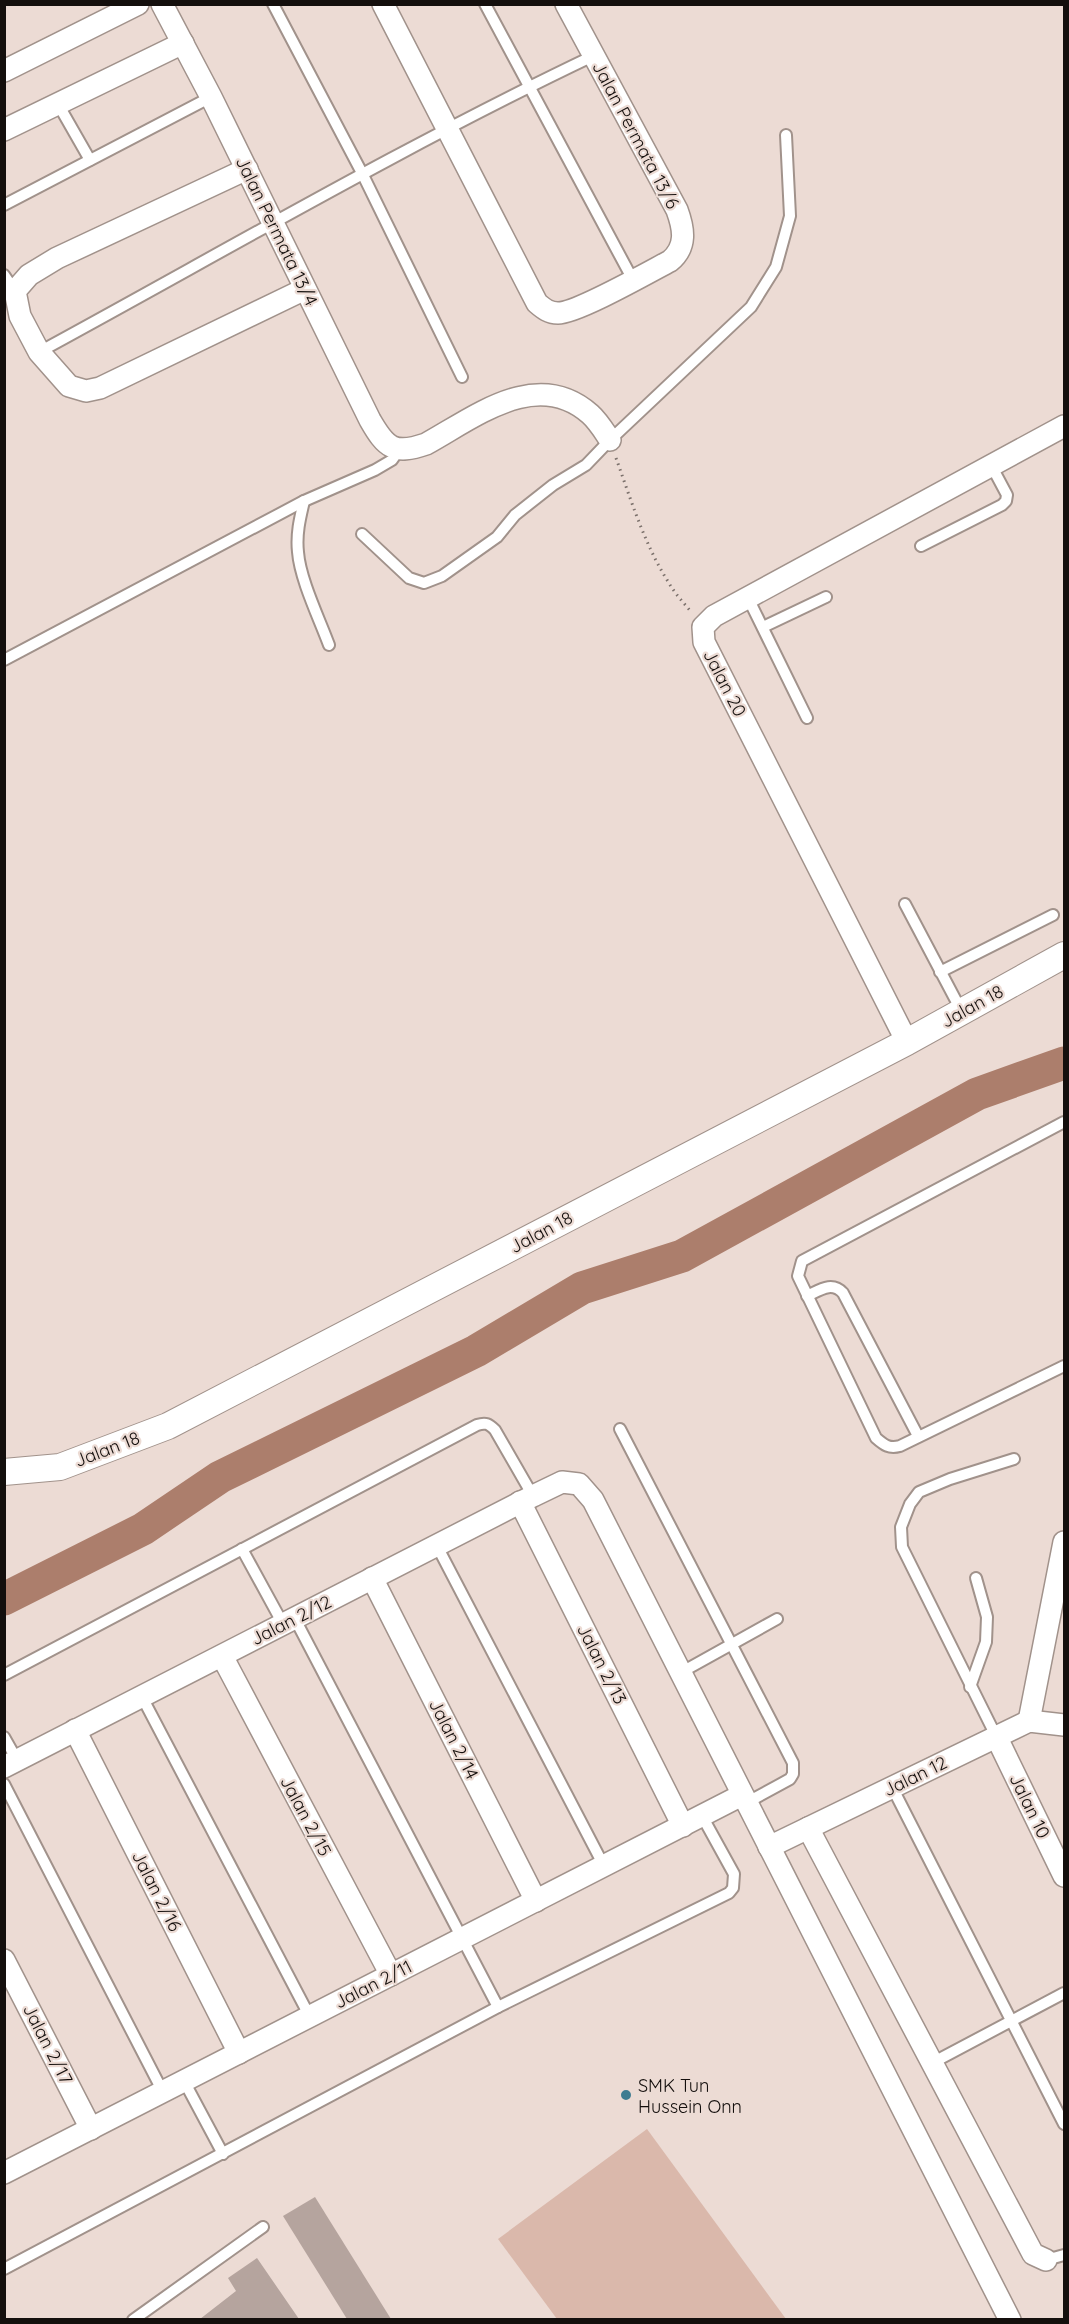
<svg xmlns="http://www.w3.org/2000/svg" width="1069" height="2324" viewBox="0 0 1069 2324" font-family="Quicksand,sans-serif">
  <style>
    .green { fill: #dab8ab }
    .lines { fill: none; stroke-linecap: round; stroke-linejoin: round }
    .river { stroke: #ac7e6c; stroke-width: 33 }
    .building { fill: #b5a49e }
    .service-casing { stroke: #a1928b; stroke-width: 14 }
    .minor-casing { stroke: #a1928b; stroke-width: 24 }
    .tertiary-casing { stroke: #a1928b; stroke-width: 28 }
    .path { stroke: #7b706b; stroke-width: 3; stroke-dasharray: 1.5 4.5; stroke-linecap: butt }
    .service { stroke: #fff; stroke-width: 10 }
    .minor { stroke: #fff; stroke-width: 21 }
    .tertiary { stroke: #fff; stroke-width: 26 }
    .poi-dot { fill: #3e7c91; stroke: #ecdbd4; stroke-width: 2 }
    .labels { text-anchor: middle; dominant-baseline: central; stroke-width: 4.5; stroke-linejoin: round; paint-order: stroke }
    .street-label { font-size: 18px; fill: #140f0d; stroke: #ecdbd4 }
    .poi-label { font-size: 18px; fill: #140f0d; stroke: #ecdbd4; text-anchor: start }
  </style>
  <rect width="100%" height="100%" fill="#ecdbd4"/>
  <path class="green" d="M647,2129L786,2319H557L498,2239Z"/>
  <g class="lines">
    <path class="river" d="M4,1599L143,1529L220,1477L476,1351L582,1288L682,1256L977,1094L1064,1063"/>
  </g>
  <g class="building">
    <path d="M315,2197L391,2319H347L283,2216Z"/>
    <path d="M257,2258L299,2319H200L236,2291L228,2278Z"/>
  </g>
  <g class="lines">
    <defs>
      <g id="service">
        <path d="M273,4L362,173L462,377"/>
        <path d="M485,4L633,280"/>
        <path d="M58,104L90,160"/>
        <path d="M4,205L211,97"/>
        <path d="M4,275L15,291"/>
        <path d="M39,352C223,252 404,146 593,56"/>
        <path d="M304,501C300,518 296,534 298,552C300,579 319,618 329,645"/>
        <path d="M362,534L409,578L424,583L442,576L497,537L515,515L553,485L586,465L610,440L751,307L776,267L790,216L786,135"/>
        <path d="M921,546L1002,505L1006,501L1007,495L991,465"/>
        <path d="M748,598L807,718"/>
        <path d="M763,627L826,597"/>
        <path d="M4,660L304,501L375,470L392,460L399,450"/>
        <path d="M905,904L962,1012"/>
        <path d="M940,972L1053,915"/>
        <path d="M1064,1122L802,1261L798,1276L876,1438C884,1445 889,1449 900,1446L1064,1366"/>
        <path d="M807,1296C820,1290 832,1281 843,1293L918,1436"/>
        <path d="M620,1429L793,1763V1774L790,1779L746,1803"/>
        <path d="M437,1546L604,1866"/>
        <path d="M242,1549L283,1624"/>
        <path d="M295,1619L498,2007"/>
        <path d="M680,1673L777,1619"/>
        <path d="M4,1675L477,1425C486,1422 489,1424 495,1430L533,1496"/>
        <path d="M970,1687L986,1642L987,1617L976,1578"/>
        <path d="M142,1697L310,2017"/>
        <path d="M996,1736L902,1547L901,1527L910,1504L919,1492L950,1479L1014,1459"/>
        <path d="M4,1737L17,1760"/>
        <path d="M4,1784L163,2092"/>
        <path d="M892,1787L1064,2124"/>
        <path d="M932,2063L1064,1993"/>
        <path d="M184,2081L223,2154"/>
        <path d="M1046,2260L1064,2255"/>
        <path d="M4,2269L498,2007L729,1893L733,1888L734,1874L702,1816"/>
        <path d="M133,2320L263,2227"/>
      </g>
      <g id="minor">
        <path d="M162,4L211,97L370,420C386,448 394,455 426,444C475,417 537,367 590,414C598,421 604,431 610,440"/>
        <path d="M383,4L537,303C544,309 549,313 558,313C577,313 649,272 670,261C687,247 684,229 677,210L566,4"/>
        <path d="M4,71L138,4"/>
        <path d="M4,130L183,43"/>
        <path d="M247,169L57,258L29,275L15,291L20,316L39,352L69,386L86,391L100,388L305,289"/>
        <path d="M907,1042L704,642L703,627L714,616L1064,426"/>
        <path d="M520,1502L683,1826"/>
        <path d="M372,1578L536,1901"/>
        <path d="M222,1656L391,1975"/>
        <path d="M1029,1721L1064,1542"/>
        <path d="M75,1730L239,2053"/>
        <path d="M996,1736L1064,1876"/>
        <path d="M4,1767L533,1496L562,1482L579,1484L593,1500L1010,2320"/>
        <path d="M808,1828L1033,2254L1046,2260"/>
        <path d="M769,1847L1029,1721L1064,1725"/>
        <path d="M4,1960L91,2129"/>
        <path d="M4,2173L742,1795"/>
      </g>
      <path id="tertiary" d="M4,1472L60,1467L168,1426L907,1042L1064,955"/>
    </defs>
    <use href="#service" class="service-casing"/>
    <use href="#minor" class="minor-casing"/>
    <use href="#tertiary" class="tertiary-casing"/>
    <path class="path" d="M616,458C631,500 645,546 669,583C675,594 684,603 692,613"/>
    <use href="#service" class="service"/>
    <use href="#minor" class="minor"/>
    <use href="#tertiary" class="tertiary"/>
  </g>
  <circle class="poi-dot" cx="626" cy="2095" r="6"/>
  <g class="labels">
    <g class="street-label">
      <text transform="translate(636 135) rotate(62)">Jalan Permata 13/6</text>
      <text transform="translate(277 231) rotate(64)">Jalan Permata 13/4</text>
      <text transform="translate(725 683) rotate(63)">Jalan 20</text>
      <text transform="translate(972 1006) rotate(-29)">Jalan 18</text>
      <text transform="translate(541 1232) rotate(-28)">Jalan 18</text>
      <text transform="translate(107 1449) rotate(-21)">Jalan 18</text>
      <text transform="translate(291 1620) rotate(-27)">Jalan 2/12</text>
      <text transform="translate(602 1664) rotate(63)">Jalan 2/13</text>
      <text transform="translate(454 1739) rotate(63)">Jalan 2/14</text>
      <text transform="translate(915 1776) rotate(-26)">Jalan 12</text>
      <text transform="translate(1030 1806) rotate(64)">Jalan 10</text>
      <text transform="translate(306 1816) rotate(62)">Jalan 2/15</text>
      <text transform="translate(157 1891) rotate(63)">Jalan 2/16</text>
      <text transform="translate(373 1984) rotate(-27)">Jalan 2/11</text>
      <text transform="translate(48 2044) rotate(63)">Jalan 2/17</text>
    </g>
    <g class="poi-label">
      <text x="638" y="2085">SMK Tun<tspan x="638" dy="21">Hussein Onn</tspan></text>
    </g>
  </g>
  <rect width="1069" height="2324" fill="none" stroke="#140f0d" stroke-width="12"/>
</svg>
